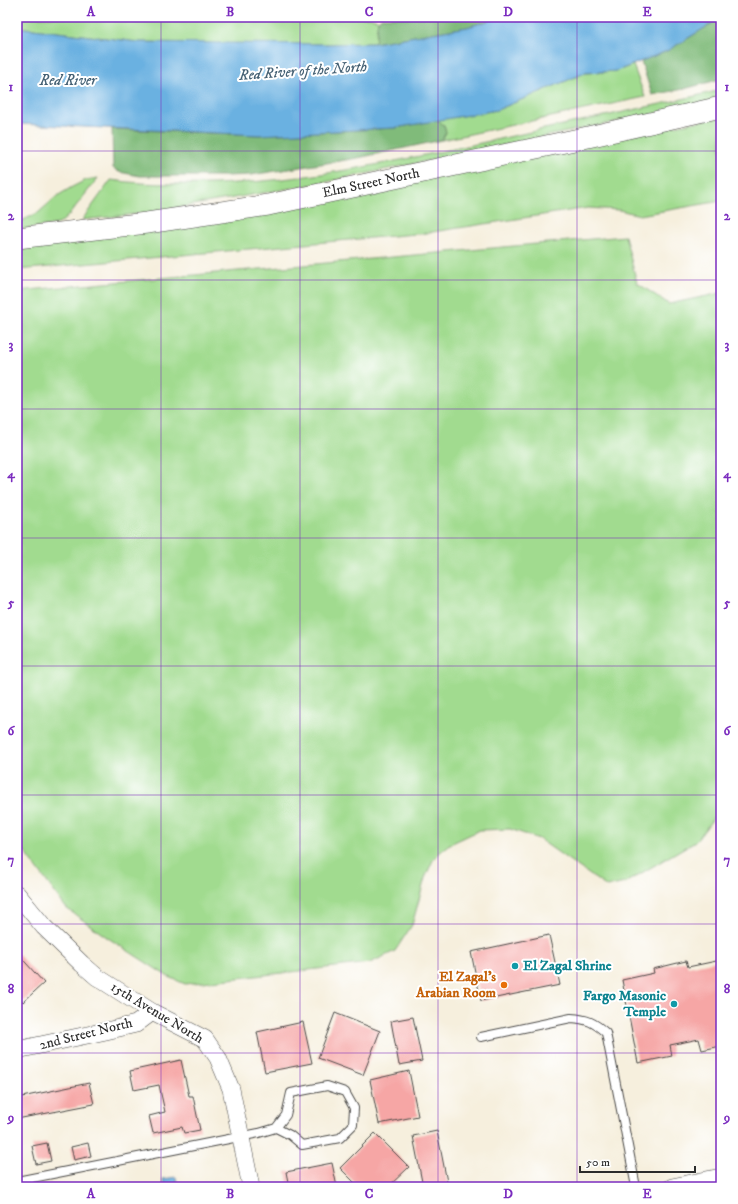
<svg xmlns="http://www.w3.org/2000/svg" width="738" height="1204" viewBox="0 0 738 1204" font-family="'IM FELL DW Pica',serif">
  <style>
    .green { fill: #a1db8f; stroke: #66835d }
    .forest { fill: #80bb7a; stroke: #567352 }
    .water { fill: #6bb1e1; stroke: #4b6e86 }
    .building { fill: #f6a6a5 }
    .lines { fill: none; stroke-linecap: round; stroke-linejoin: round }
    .service-casing { stroke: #494846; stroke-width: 10 }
    .minor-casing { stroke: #494846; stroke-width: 18 }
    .tertiary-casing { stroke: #494846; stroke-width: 22 }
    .service { stroke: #fff; stroke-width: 8 }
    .minor { stroke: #fff; stroke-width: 17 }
    .tertiary { stroke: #fff; stroke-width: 21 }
    .grid { fill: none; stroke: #7b2cbf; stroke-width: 1; stroke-opacity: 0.55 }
    .culture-dot { fill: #0f9aa8; stroke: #fff; stroke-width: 1.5 }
    .food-dot { fill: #e8710a; stroke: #fff; stroke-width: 1.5 }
    .labels { text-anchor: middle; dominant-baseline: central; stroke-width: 4; stroke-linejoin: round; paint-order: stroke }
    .street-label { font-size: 14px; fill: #2b2b2b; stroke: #fff }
    .culture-label { font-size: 14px; font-weight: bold; fill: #0d838f; stroke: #fff; text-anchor: start }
    .food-label { font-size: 14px; font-weight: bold; fill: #c56008; stroke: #fff; text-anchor: end }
    .water-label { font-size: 15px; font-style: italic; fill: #456174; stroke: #fff }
    .neatline { fill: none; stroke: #7b2cbf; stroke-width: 1.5 }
    .grid-label { font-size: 13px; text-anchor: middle; font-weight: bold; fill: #7b2cbf }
  </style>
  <rect width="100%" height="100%" fill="#fff"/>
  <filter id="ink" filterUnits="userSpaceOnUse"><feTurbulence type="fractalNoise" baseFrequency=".025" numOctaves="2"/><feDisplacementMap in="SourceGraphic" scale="8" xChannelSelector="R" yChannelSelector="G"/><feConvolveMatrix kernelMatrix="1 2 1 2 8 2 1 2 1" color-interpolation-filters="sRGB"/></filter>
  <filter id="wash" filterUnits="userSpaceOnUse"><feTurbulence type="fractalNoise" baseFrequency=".012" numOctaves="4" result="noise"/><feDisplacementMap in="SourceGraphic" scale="16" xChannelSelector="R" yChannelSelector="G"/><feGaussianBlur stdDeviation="0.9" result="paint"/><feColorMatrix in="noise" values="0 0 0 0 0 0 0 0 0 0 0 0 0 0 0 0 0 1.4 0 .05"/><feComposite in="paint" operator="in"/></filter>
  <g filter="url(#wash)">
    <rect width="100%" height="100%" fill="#f6efdd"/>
    <g class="green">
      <path d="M17,17H370L378,20L375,43L327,44H263L138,42L17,27Z"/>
      <path d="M633,65L645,97L442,140L446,132L444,126L438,120L497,110L585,73L617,71Z"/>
      <path d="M721,90V100L321,183L146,213L82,220L111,180C132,183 154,184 176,184C285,187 393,162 499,139C573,122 647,108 721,90Z"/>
      <path d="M721,117V201L640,215L619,210L588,208L426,233L17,270V249L68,243Z"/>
      <path d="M98,178L69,215L59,224L17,230V223L38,213L57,196L72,187L86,180Z"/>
      <path d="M625,236L637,283L669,304L721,293V808L697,840L625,883L607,887L539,839L510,829L480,830L448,845L434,858L425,878L412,925L395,951L370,963L185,984L167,976L108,938L66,908L17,841V291Z"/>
    </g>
    <g class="forest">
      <path d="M381,17H501L467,27L375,43L378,20Z"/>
      <path d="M721,18V79L684,89L652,95L641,61L667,51Z"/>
      <path d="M438,120L444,126L446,132L442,140L358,158L251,175L225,176H140L119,172L113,168L112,129L259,135L395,128Z"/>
    </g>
    <g class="water">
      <path d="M501,17L721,18L667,51L617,71L585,73L497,110L395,128L259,135L17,124V27L138,42L327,44L375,43L467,27Z"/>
      <path d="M176,1177L178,1187H164L163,1179Z"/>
    </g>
    <g id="blocks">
      <g class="building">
        <path d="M549,935L560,985L481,1001L471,952Z"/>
        <path d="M17,953L44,983L23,1002L17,995Z"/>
        <path d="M721,960V1046L702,1050L699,1039L670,1045L672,1056L638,1063L622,980L654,973L653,969L686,961L688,967Z"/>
        <path d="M335,1013L380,1031L363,1075L318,1058Z"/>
        <path d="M413,1017L422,1061L399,1065L391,1021Z"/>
        <path d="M303,1022L312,1063L265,1072L257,1032Z"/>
        <path d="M181,1060L189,1096H193L200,1130L184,1133L182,1127L153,1133L149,1116L165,1112L159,1085L134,1090L130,1071Z"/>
        <path d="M409,1071L418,1116L379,1124L370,1080Z"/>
        <path d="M89,1083L94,1104L17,1119V1098Z"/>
        <path d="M437,1131L448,1187H423L413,1136Z"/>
        <path d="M375,1133L409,1167L388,1187H359L340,1168Z"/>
        <path d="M47,1143L51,1161L36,1164L32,1146Z"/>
        <path d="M88,1143L91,1156L74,1160L71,1147Z"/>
        <path d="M332,1163L337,1187H289L286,1172Z"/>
      </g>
    </g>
  </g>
  <g filter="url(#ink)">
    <use href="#blocks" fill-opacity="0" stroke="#494846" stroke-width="1"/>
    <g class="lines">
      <defs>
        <g id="service">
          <path d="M481,1037L571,1018C587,1019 594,1022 606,1033L636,1187"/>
          <path d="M17,1181L259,1133L276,1128L286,1115L291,1093L327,1086L345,1092L354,1108L353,1125L340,1138L302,1145L290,1135L276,1128"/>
        </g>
        <g id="minor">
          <path d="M17,894L44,927L82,964L97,977L152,1012L205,1039L218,1058L231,1089L251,1187"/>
          <path d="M17,1050L106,1031L136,1024L152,1012"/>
          <path d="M672,1187L721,1177"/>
        </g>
        <path id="tertiary" d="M17,238L147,223L268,205L579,139L721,107"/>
      </defs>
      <use href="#service" class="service-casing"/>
      <use href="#minor" class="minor-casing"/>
      <use href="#tertiary" class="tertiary-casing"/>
      <use href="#service" class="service"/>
      <use href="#minor" class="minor"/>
      <use href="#tertiary" class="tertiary"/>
    </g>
  </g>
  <path class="grid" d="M161,17V1187M300,17V1187M438,17V1187M577,17V1187M17,151H721M17,280H721M17,409H721M17,538H721M17,666H721M17,795H721M17,924H721M17,1053H721"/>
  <g class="culture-dot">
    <circle cx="515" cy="966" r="4"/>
    <circle cx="674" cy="1004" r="4"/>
  </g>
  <circle class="food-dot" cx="504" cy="985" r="4"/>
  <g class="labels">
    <g class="street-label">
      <text transform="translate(371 183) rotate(-12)">Elm Street North</text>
      <text transform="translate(157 1013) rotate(31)">15th Avenue North</text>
      <text transform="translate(86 1034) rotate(-14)">2nd Street North</text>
    </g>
    <g class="culture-label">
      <text x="523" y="966">El Zagal Shrine</text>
      <text x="666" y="996" text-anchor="end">Fargo Masonic<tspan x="666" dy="16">Temple</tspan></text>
    </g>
    <g class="food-label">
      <text x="496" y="977">El Zagal's<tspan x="496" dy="16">Arabian Room</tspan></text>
    </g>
    <g class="water-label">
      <text transform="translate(303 71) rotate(-4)">Red River of the North</text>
      <text x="68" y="80">Red River</text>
    </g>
  </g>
  <rect width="738" height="1204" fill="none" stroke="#fff" stroke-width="44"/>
  <path d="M580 1166v6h115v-6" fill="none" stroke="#2b2b2b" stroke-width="2"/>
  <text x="586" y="1166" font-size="12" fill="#2b2b2b" stroke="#ffffff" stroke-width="3" paint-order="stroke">50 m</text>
  <rect x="22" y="22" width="694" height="1160" class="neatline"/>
  <g class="grid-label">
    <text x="91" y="16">A</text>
    <text x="230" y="16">B</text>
    <text x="369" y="16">C</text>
    <text x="508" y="16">D</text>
    <text x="647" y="16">E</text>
    <text x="11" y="91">1</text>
    <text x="727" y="91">1</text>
    <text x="11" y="220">2</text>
    <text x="727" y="220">2</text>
    <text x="11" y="349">3</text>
    <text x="727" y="349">3</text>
    <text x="11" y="478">4</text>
    <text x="727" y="478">4</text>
    <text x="11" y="607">5</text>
    <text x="727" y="607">5</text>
    <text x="11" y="735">6</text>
    <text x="727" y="735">6</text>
    <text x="11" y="864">7</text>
    <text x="727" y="864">7</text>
    <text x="11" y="993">8</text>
    <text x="727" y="993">8</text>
    <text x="11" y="1122">9</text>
    <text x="727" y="1122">9</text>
    <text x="91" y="1198">A</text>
    <text x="230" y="1198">B</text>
    <text x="369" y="1198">C</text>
    <text x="508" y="1198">D</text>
    <text x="647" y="1198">E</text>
  </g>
</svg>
